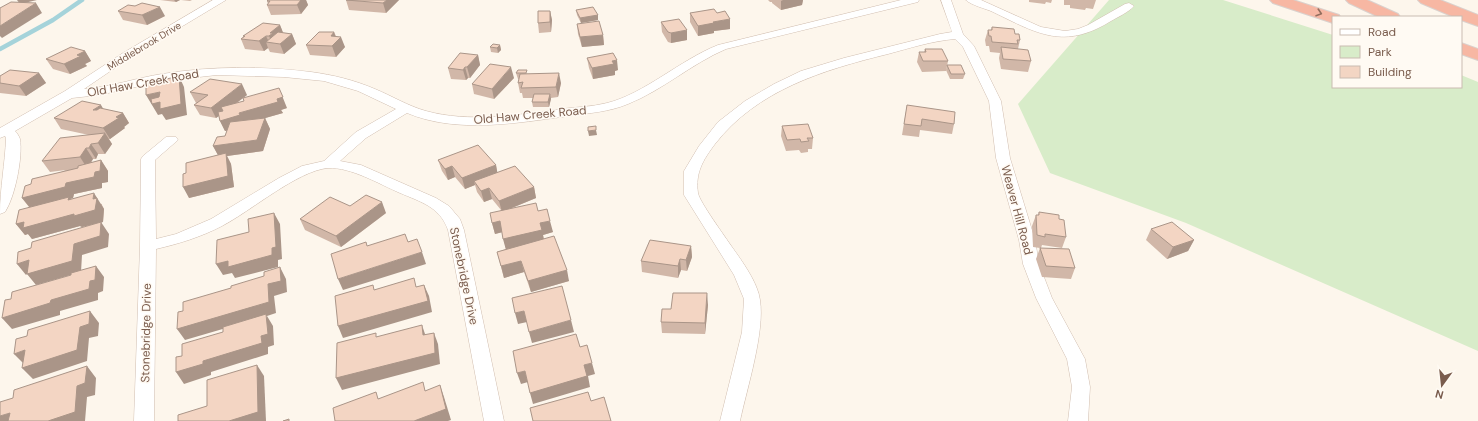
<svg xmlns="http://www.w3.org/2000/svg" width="1478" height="421" viewBox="0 0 1478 421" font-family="'DM Sans',sans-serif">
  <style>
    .green { fill: #d8ecc9 }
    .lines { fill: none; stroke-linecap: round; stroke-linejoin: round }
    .stream { stroke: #a5d3da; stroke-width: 4.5 }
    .street-casing { stroke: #d1beb0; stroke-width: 1 }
    .highway-casing { stroke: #dad1cd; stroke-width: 2 }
    .street { fill: #fff; fill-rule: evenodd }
    .highway { fill: #f7b7a3; fill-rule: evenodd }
    .wall { fill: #d1b7a8 }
    .shaded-wall { fill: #aa9588 }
    .building { fill: #f3d5c3; stroke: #aa9588 }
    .oneway { stroke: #936e5e }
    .labels { text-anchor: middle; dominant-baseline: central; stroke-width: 3; stroke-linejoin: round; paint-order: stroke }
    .far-street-label { font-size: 10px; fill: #7a5c4d; stroke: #fffaf3 }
    .street-label { font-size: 12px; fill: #7a5c4d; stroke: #fffaf3 }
  </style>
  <rect width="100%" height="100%" fill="#fdf6ec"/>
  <path class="green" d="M1109,0H1223L1333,35V87H1461V75L1478,82V351L1186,223L1050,173L1018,104Z"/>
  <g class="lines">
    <path class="stream" d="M0,49L53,20L82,0"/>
    <defs>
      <g id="street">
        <path d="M213,0H226L131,57L84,89C111,87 136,78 162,74C211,66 262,66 311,72C333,75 354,80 375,89C392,96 408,106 426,111C469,123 518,115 561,109C576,107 592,107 607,103C644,94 680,60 718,45L901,0H919L918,2L726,49C691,64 663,90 628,104C609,112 589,113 569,116C516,123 457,134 407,113L366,138L340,161L361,165L436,198L449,206L460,219L464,230L504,421H484L448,230C440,207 421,202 400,193C379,184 351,167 328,168C297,171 251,211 222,226C201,237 178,244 156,249L154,421H134L140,246L141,159L143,156L166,137H176L178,140L155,160L156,239L176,234L211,219L279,178L302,166L324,161L356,132L396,109L358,91L324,81L284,77L217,75L163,81L99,95L72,98L15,131C17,133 19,136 20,139C23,157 15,197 5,212L0,214C0,188 5,164 6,138L5,136L0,138V128L65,91L123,53Z"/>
        <path d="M941,0H951L963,34L974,46L1001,101L1010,158L1035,240L1039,264L1052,298L1085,359L1090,387L1088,421H1068L1072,387L1067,359L1036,298L1023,264L1019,240L996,158L989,101L963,47L955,39C932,41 910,48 888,54C823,70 757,90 715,144C703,160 695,173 698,193C699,201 726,238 732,247C742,261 758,283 760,300C765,332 747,388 740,421H720L742,332L744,299L734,275L684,195V171L699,146L718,122L745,101L774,84L801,71L844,58L940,34L952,32Z"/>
        <path d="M966,0H981L1041,27L1065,31L1078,29L1088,25L1125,4L1129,3L1134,6C1129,12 1118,17 1111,21C1064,50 1038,34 993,12C987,9 970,5 966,0Z"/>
      </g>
      <g id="highway">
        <path d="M1270,0H1293L1339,15L1340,17H1333V23L1273,3Z"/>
        <path d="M1346,0H1367L1398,14L1400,17H1379L1349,3Z"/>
        <path d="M1418,0H1440L1478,15V26L1461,20V17H1454L1421,3Z"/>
        <path d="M1461,43L1478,49V60L1461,54Z"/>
      </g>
    </defs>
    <use href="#street" class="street-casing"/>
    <use href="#highway" class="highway-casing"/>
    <use href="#street" class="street"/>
    <use href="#highway" class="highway"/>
  </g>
  <g class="wall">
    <path d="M160,0H180L176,2Z"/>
    <path d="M181,0H192L190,1Z"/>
    <path d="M268,0H306L308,5L301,14L271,15L267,5L268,4L267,1Z"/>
    <path d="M346,0H399L386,13L349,10Z"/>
    <path d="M768,0H803L802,5L781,10L772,3V2H770Z"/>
    <path d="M1029,0H1052L1051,3L1046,2L1045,4L1029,2Z"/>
    <path d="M1064,0H1096L1093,9L1086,8L1085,10L1070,8V5H1064Z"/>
    <path d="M576,10L598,15V20L581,23L577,15Z"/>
    <path d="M118,11L165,16L147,25L123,20Z"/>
    <path d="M550,11L552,20L551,32L539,33L538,23Z"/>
    <path d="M690,13H717L730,29L714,31V33L698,36L690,22Z"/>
    <path d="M661,22L687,40L671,43L668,42L662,32Z"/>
    <path d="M577,24L603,35L604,45L582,47L578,34Z"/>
    <path d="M280,25L283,33L292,34L296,44L284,54L270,52L268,48L264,51L245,49L241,39L243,37V36Z"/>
    <path d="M992,27L1015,34L1020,40L1018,49L1031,61L1028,72L1001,69L999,58L1000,53L990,52L989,46H986L985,40L988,30H991Z"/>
    <path d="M334,32L336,36L345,47L336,57L310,55L306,45Z"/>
    <path d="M500,45L501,50L498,53L491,52L490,47Z"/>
    <path d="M925,49L948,61L946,71L922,72L917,62L919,52H924Z"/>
    <path d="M85,51L91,61L85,64L87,66L70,74L53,69L46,59Z"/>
    <path d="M478,55L480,65L470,78H468L466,80L451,79L448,68Z"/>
    <path d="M587,58L618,70L615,71V75L593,79L589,68Z"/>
    <path d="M947,65L965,74L963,79H950L946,70Z"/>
    <path d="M518,70L528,74L561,83L558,97L551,98L549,107H533L532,102L533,98H523L522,93H520L518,83L519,79H518L516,73Z"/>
    <path d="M39,73L46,83L26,96L0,93V76Z"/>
    <path d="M514,78L494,99L474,94L472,84Z"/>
    <path d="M190,92L247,95L237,103L287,108L281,110L283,113L265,118L270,129L263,151L227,156L231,164L234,187L189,198L186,173L218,155L213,146L225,136L227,131H225L220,121L219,116L216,118L200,115L194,105L197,103H196Z"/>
    <path d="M907,105L954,124L952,134L920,130L919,137L902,135Z"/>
    <path d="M103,109L123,113L129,123L124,127L125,128L110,139H109L112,144L105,154H98L96,159H93L91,163L101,160L108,171V182L102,183V188L74,194L73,198L70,199L102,204V205L104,209L103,222L82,227L80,226L32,239L28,234L25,235L16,224L29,207L22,198L31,184L66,170L50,172L42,161L89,135L61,129L54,118Z"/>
    <path d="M782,126L813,138L812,149H808V152L801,153L799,150L786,151L781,136Z"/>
    <path d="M438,160L496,165L497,172L534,187L536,198L512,208L538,211L553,232L543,235L544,239L569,281L531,292L524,272L504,278L497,252L506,249L502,232L495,234L492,223L501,210L492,199L484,202L477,192L475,185L465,189L455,177L448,180L442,171Z"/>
    <path d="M350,206L386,213L341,247L305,230L300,219Z"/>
    <path d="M1039,212L1059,219L1066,237L1062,248L1042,245L1041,248L1075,268L1071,279L1042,277L1036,259L1040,248L1033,247L1032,226L1036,215H1038Z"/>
    <path d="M1151,229L1194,240L1188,251L1167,259L1146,240Z"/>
    <path d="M691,246L692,257L687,271L681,270L678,278L642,272L641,261Z"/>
    <path d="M708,305L705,334L662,333L661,322L671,309Z"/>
  </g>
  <g class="shaded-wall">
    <path d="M17,0H37L20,4Z"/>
    <path d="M174,0H180L176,2Z"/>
    <path d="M301,0H306L308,5L301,14L297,5Z"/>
    <path d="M387,0H399L386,13L383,3Z"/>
    <path d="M783,0H803L802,5L781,10V1Z"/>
    <path d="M36,3L42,13L2,38L0,36V26Z"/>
    <path d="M160,7L165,16L147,25L142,15Z"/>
    <path d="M550,11L552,20L551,32L550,22Z"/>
    <path d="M598,15V20L581,23L580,18Z"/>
    <path d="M730,19V29L714,31V33L698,36V26L713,22Z"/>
    <path d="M280,25L284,35L272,43L269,36L270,33Z"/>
    <path d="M687,30V40L671,43V33Z"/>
    <path d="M334,32L337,41L341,37L345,47L336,57L332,46L331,36Z"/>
    <path d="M292,34L296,44L284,54L280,44Z"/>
    <path d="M603,35L604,45L582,47L580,37Z"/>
    <path d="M266,36L269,42H266L268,48L264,51L259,41Z"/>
    <path d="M500,45L501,50L498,53L497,48Z"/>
    <path d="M85,51L91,61L85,64L87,66L70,74L64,64L77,55Z"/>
    <path d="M478,55L480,65L470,78L467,67Z"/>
    <path d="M617,60L618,70L615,71V75L593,79L592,68L612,61Z"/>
    <path d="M465,67L468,78L466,80L463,70Z"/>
    <path d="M511,67L514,78L494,99L492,89Z"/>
    <path d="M39,73L46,83L26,96L19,86Z"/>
    <path d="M559,73L561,83L558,97L556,87Z"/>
    <path d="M179,76L184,87L187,115L166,120L162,114L158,115L146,95L160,92Z"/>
    <path d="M242,84L247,95L216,118L211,108Z"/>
    <path d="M279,88L287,108L281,110L283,113L244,124L245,126L225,131L220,121L277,99Z"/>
    <path d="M550,94L551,99L549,107L548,102Z"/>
    <path d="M101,105L107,115L93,110Z"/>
    <path d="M123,113L129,123L124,127L125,128L110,139L103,128L116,117Z"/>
    <path d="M265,118L270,129L263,151L227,156L231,164L234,187L189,198L183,187L219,157L213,146Z"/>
    <path d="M596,130L597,135L589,136L588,131Z"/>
    <path d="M105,133L112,144L105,154L98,143Z"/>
    <path d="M91,144L98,154L96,159L89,148Z"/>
    <path d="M86,148L93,159L87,168L80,157Z"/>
    <path d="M101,160L108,171V182L102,183V188L74,194L73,198L70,199L77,208L31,209L22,198L66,183L95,172Z"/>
    <path d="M496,165L498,176L474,181L475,185L465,189L462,178Z"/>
    <path d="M452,166L455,177L448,180L445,169Z"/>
    <path d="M534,187L536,198L502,212L499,201Z"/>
    <path d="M489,188L492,199L484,202L481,191Z"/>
    <path d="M94,193L104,209L103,222L82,227L80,226L32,239L28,234L25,235L16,224L93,199Z"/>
    <path d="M382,202L386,213L341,247L336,236Z"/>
    <path d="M274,213L280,224L282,259L278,260V267L235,278L232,273L223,275L216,264L272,248Z"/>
    <path d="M500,221L503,232L495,234L492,223Z"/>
    <path d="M550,221L553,232L543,235L544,241L506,250L503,239L540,223Z"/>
    <path d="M101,222L109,234L108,247L82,255L81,272L36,285L27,274L26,275L17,264L74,244Z"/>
    <path d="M1194,240L1188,251L1167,259L1173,247Z"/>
    <path d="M691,246L692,257L687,271L686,260Z"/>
    <path d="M422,252L426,264L343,290L338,279Z"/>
    <path d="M680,259L681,270L678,278V266Z"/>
    <path d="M521,261L524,272L504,278L501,266Z"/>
    <path d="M96,266L104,277L103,291L98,293V300L60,311V315L12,329L2,318L51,300L90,281Z"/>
    <path d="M280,267L286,279L287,292L274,296L276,313L267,316L273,326L274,345L268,347V354L211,372V375L184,384L176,372L261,336L267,316L185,340L177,329L268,284Z"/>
    <path d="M567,270L569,281L531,292L528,281Z"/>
    <path d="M424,285L429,296L432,312L343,338L338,326Z"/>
    <path d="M707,293L708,305L705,334V323Z"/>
    <path d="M90,311L99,323L98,336L89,338L87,361L33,379L22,368L80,327Z"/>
    <path d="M524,311L527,322L518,324L515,313Z"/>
    <path d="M571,320L574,332L532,343L529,332Z"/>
    <path d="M422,325L426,337L423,335Z"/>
    <path d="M434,333L438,344L440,364L342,390L336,378Z"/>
    <path d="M25,350V365L14,354Z"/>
    <path d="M592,363L595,374L588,376L590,387L533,404L530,393L584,365Z"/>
    <path d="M257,365L264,376L266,421H229Z"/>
    <path d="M87,366L96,378L95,395L87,397L85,421H48L77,386Z"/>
    <path d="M525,371L528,382L521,384L517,373Z"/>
    <path d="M440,385L444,397L451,420L448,421H414Z"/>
    <path d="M10,413L18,421H0V416Z"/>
  </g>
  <g class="building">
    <path d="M268,0H301L297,5H267L270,1H267Z"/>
    <path d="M346,0H387L383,3Z"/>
    <path d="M11,2L36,3L0,26V8Z"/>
    <path d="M142,3L160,7L142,15L118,11L128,5L135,6Z"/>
    <path d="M593,7L598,15L580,18L576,10Z"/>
    <path d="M714,9L717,13L725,11L730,19L713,22L714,23L698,26L690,13Z"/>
    <path d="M538,11H550V22L538,23Z"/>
    <path d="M679,19L687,30L671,33L668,32L661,22Z"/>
    <path d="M599,21L603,35L580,37L577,24Z"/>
    <path d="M263,23L280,25L270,33H273L269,36H266L259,41L241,39L245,36H243Z"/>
    <path d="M992,27L1014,29L1015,34H1019L1020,40H1017L1018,44L992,42L991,36H989L988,30H992Z"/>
    <path d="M278,32L292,34L280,44L266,42Z"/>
    <path d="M319,32H334L331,36L341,37L332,46L306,45Z"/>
    <path d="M493,44L500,45L497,48L490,47Z"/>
    <path d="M71,47L85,51L77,55L81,56L64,64L46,59Z"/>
    <path d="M1001,47L1028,50L1031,61L1003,59Z"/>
    <path d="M925,49H942L948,61H923L919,52H926Z"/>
    <path d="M460,53L478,55L467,67H465L463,70L448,68Z"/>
    <path d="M613,53L617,60L612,61L614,64L592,68L587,58Z"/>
    <path d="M490,64L511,67L492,89L472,84Z"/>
    <path d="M947,65H961L965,74H951Z"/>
    <path d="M10,70L39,73L19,86L0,83V76Z"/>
    <path d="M518,70H527L526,73H516Z"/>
    <path d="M559,73L556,87L521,88L523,82L518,83L520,74Z"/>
    <path d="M179,76L181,104L160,109V102L152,104L151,99L159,97L160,92L146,95V84Z"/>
    <path d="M210,79L242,84L211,108L194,105L208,95L190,92Z"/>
    <path d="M279,88L283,97L277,99L278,102L239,113L240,115L220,121L218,112L223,111L221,107L244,101L243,98Z"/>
    <path d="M534,94H550L548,102H532Z"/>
    <path d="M82,101L101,105L93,110H97L100,108L123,113L116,117L119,118L103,128L54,118Z"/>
    <path d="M907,105L955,112L954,124L922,119L921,126L904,124Z"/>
    <path d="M265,118L257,140L213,146L217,137L225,136L230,122Z"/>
    <path d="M808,124L813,138H807L809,141L801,142L800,139L787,140L782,126Z"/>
    <path d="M596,126V130L588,131V127Z"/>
    <path d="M105,133L98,143L91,144L89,148H86L80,157L42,161L60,138Z"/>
    <path d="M478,145L496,165L462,178L452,166L445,169L438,160Z"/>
    <path d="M226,153L228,176L183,187V174L186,173V163Z"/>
    <path d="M101,160L100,171L95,172L94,177L66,183L65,187L22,198L25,186L31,184L32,179L78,168V166Z"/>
    <path d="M515,166L534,187L499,201L489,188L481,191L474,181Z"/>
    <path d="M94,193L93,199L97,198L95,210L74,216V214L23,228L24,222L16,224L19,210L69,197L68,200Z"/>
    <path d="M366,195L382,202L336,236L300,219L330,197L350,206Z"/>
    <path d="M536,203L538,211L547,209L550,221L540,223L542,230L503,239L500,221L492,223L490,213Z"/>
    <path d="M1039,212L1059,215V219L1064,220L1066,237L1045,234V237L1037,235L1036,215H1039Z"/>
    <path d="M274,213L276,247L272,248V255L228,267V261L216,264L217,240L249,232L248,219Z"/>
    <path d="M101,222L100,236L74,244L72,261L27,274L29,260L17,264L18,252L31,248L32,242Z"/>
    <path d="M1172,222L1194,240L1173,247L1151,229Z"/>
    <path d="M405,234L408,242L417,239L422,252L338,279L331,254L366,242L367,246Z"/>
    <path d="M554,236L567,270L528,281L521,261L501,266L497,252Z"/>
    <path d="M650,240L691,246L686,260L680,259L678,266L641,261Z"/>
    <path d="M1040,248L1069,249L1075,268L1046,266Z"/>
    <path d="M96,266L95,280L90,281L89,289L51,300L50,303L2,318L5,300L11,299L12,292L71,275V273Z"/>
    <path d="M280,267L281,281L268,284L269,302L177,329L178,312L183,311V302L231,288V286L264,276V272Z"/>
    <path d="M414,278L416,287L424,285L428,301L338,326L335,296L373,285L374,290Z"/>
    <path d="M562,286L571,320L529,332L524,311L515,313L512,298Z"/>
    <path d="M673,293H707L705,323L661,322L662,309H671Z"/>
    <path d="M90,311L89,324L80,327L77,350L22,368L25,350L14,354L16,339L27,336L28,330Z"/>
    <path d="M266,314L268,334L261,336L262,343L203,361V364L176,372V357L182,356V344L223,332V327Z"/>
    <path d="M422,325L423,335L434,333L435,353L336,378L337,343L376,333V337Z"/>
    <path d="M576,334L580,347L587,345L592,363L584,365L587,376L530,393L525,371L517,373L513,351Z"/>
    <path d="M257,365L258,412L229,421H178V415L207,406V380Z"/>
    <path d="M87,366L85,383L77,386L75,412L48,421H8L10,413L0,416V402L13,398L14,390Z"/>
    <path d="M423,382L425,391L440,385L446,409L414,421H335L333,408L376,392L378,399Z"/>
    <path d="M588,392L591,401L604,397L611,421H533L530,408Z"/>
    <path d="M289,419V421H283Z"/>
  </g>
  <defs><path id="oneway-chevron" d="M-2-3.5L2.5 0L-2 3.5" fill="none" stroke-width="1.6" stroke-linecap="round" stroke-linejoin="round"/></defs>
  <use class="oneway" href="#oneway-chevron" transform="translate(1319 13) rotate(18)"/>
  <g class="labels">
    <g class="far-street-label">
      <text transform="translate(144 46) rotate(-31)">Middlebrook Drive</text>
    </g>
    <g class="street-label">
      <text transform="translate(143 83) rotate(-10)">Old Haw Creek Road</text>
      <text transform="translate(530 115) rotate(-5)">Old Haw Creek Road</text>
      <text transform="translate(1017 210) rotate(75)">Weaver Hill Road</text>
      <text transform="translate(464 276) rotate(78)">Stonebridge Drive</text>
      <text transform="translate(146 333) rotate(-89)">Stonebridge Drive</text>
    </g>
  </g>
  <rect x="1332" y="16" width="130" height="72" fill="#fffaf3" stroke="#cabbb1"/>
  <rect x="1340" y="29" width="20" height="6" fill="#ffffff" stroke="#cabbb1"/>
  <text x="1368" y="36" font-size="12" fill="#7a5c4d">Road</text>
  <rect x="1340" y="46" width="20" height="12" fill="#d8ecc9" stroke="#cabbb1"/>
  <text x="1368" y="56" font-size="12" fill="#7a5c4d">Park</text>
  <rect x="1340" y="66" width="20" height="12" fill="#f3d5c3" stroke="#cabbb1"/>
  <text x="1368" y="76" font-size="12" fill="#7a5c4d">Building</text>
  <g transform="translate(1442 385) rotate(195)" stroke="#fffaf3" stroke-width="3" paint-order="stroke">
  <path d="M0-3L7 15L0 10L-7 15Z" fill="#7a5c4d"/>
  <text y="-6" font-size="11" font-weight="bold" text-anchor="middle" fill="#7a5c4d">N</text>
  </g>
</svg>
